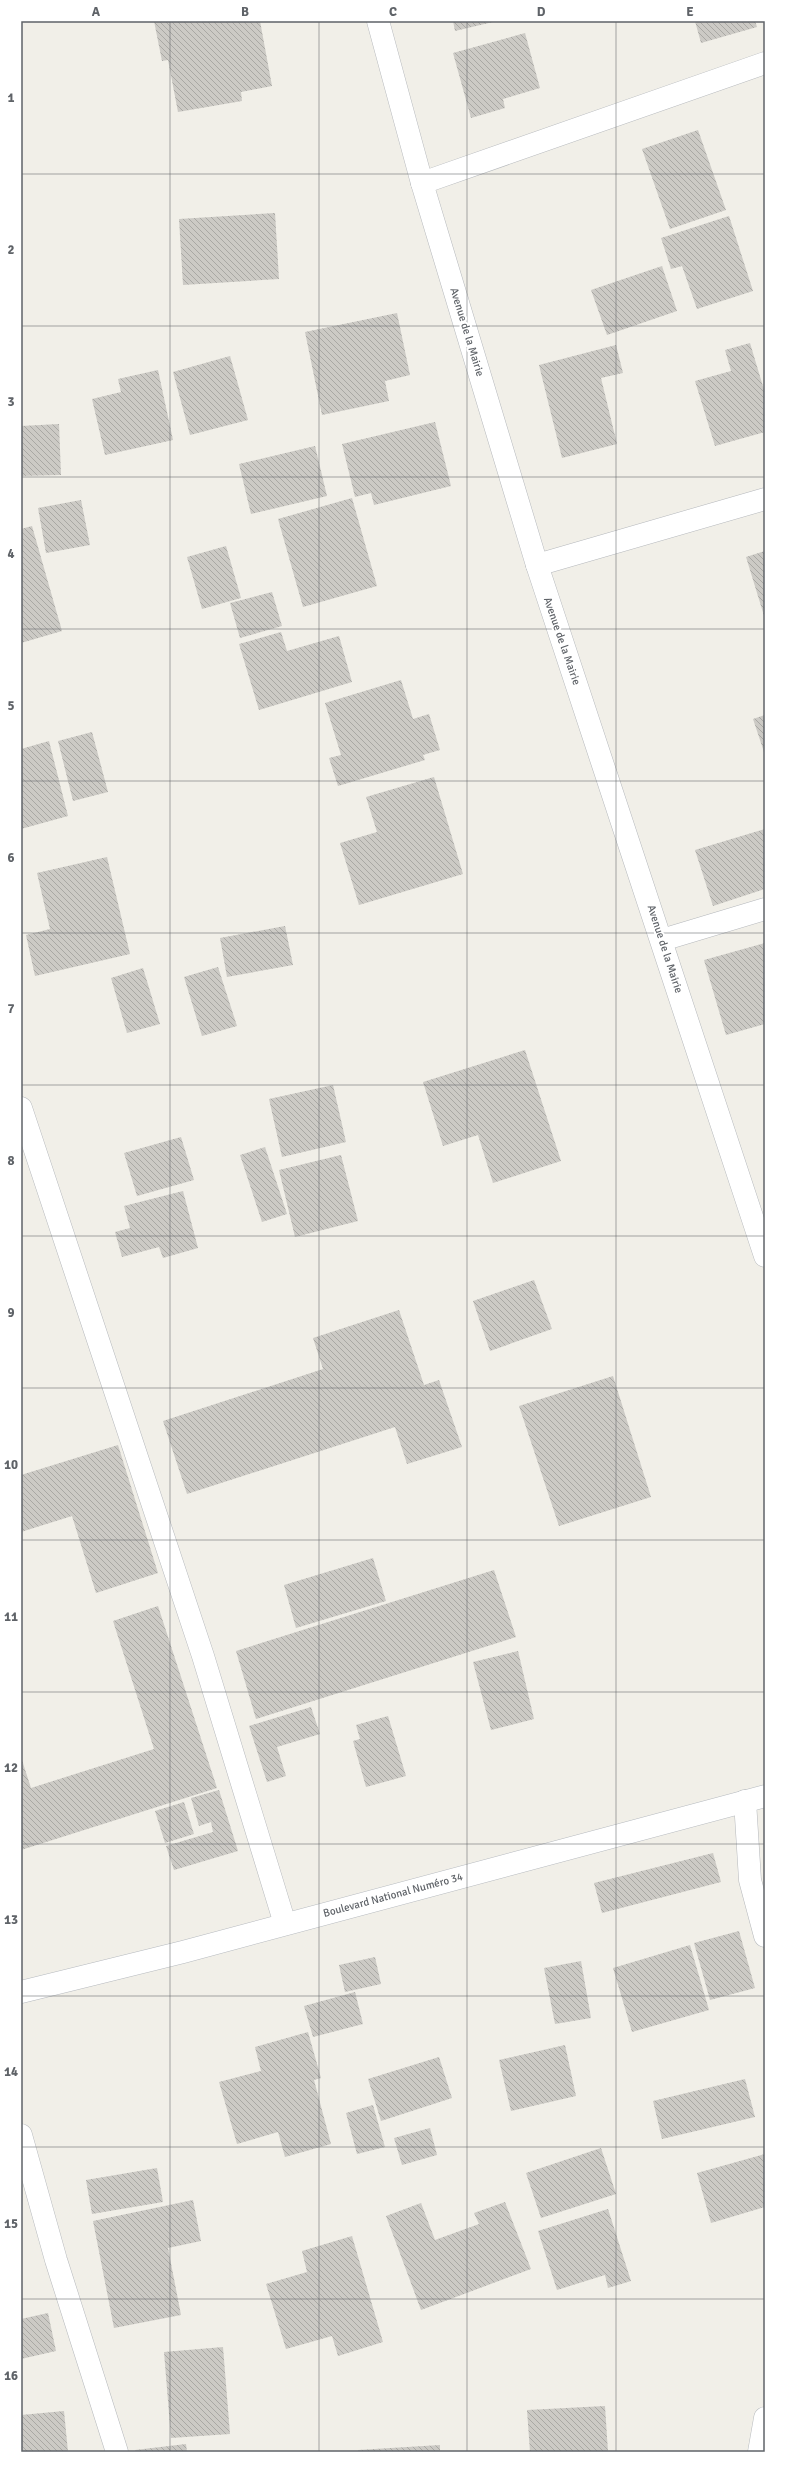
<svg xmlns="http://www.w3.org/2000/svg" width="786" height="2473" viewBox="0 0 786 2473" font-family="Signika,sans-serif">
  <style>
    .building { fill: url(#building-back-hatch) }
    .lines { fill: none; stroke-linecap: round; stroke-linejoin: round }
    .minor-casing { stroke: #b5b8bc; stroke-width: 23 }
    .secondary-casing { stroke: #b6babf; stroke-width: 23 }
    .minor { stroke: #fff; stroke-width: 22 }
    .secondary { stroke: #fff; stroke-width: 22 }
    .grid { fill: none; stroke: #5f6368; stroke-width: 1; stroke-opacity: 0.55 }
    .labels { text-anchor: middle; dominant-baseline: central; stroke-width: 4; stroke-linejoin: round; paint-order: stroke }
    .street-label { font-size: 11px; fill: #5f6368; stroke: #fff }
    .neatline { fill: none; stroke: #5f6368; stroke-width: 1.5 }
    .grid-label { font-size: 13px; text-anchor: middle; font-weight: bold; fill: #5f6368 }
  </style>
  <defs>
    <pattern id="building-back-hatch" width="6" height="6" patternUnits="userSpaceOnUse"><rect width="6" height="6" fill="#cccac5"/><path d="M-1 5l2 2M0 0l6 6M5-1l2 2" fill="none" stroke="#a9a8a4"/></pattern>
  </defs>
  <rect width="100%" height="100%" fill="#f1efe8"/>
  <g class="building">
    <path d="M154,21H260L272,86L241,92L242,101L178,112L168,60L162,61Z"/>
    <path d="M453,21H493V22L455,31Z"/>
    <path d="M695,21H755L757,27L701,43Z"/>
    <path d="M525,33L540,88L503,99L505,108L471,118L453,53Z"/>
    <path d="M698,130L726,210L670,229L642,149Z"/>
    <path d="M275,213L279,279L183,285L179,219Z"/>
    <path d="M729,216L753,291L697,309L682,266L671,269L661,238Z"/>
    <path d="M662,266L677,311L607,335L591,290Z"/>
    <path d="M397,313L410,375L385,381L389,401L322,415L305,332Z"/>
    <path d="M750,343L765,393V432L715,446L695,381L731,371L725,350Z"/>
    <path d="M616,345L623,373L601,378L617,444L562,458L539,365Z"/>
    <path d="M230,356L248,420L190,435L173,372Z"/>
    <path d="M158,370L173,440L105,455L92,399L121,392L118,379Z"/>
    <path d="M435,422L451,486L374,505L371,493L355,497L342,444Z"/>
    <path d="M59,424L61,475L21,476V426Z"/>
    <path d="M315,446L327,496L251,514L239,464Z"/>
    <path d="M352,498L377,586L303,607L278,519Z"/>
    <path d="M81,500L90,545L46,553L38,508Z"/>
    <path d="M32,526L62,631L21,643V529Z"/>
    <path d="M226,546L241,598L202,609L187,557Z"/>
    <path d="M765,551V619L746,557Z"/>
    <path d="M272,592L282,626L240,638L230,603Z"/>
    <path d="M281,632L287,651L339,636L352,682L259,710L239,644Z"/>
    <path d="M401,680L413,719L429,714L440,750L423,755L425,760L338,786L329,758L341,755L325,703Z"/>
    <path d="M765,715V755L753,719Z"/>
    <path d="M92,732L108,792L73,801L58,741Z"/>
    <path d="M49,741L68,816L21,829V749Z"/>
    <path d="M434,777L463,874L359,905L340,843L377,832L366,797Z"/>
    <path d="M765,829V889L713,906L695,850Z"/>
    <path d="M107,857L130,954L35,976L26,935L50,929L37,873Z"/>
    <path d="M285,926L293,965L227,977L220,938Z"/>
    <path d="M765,943V1024L726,1035L704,960Z"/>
    <path d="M218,967L237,1026L202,1036L184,977Z"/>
    <path d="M143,968L160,1024L127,1033L111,978Z"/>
    <path d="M525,1050L561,1161L493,1183L478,1135L443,1146L423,1082Z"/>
    <path d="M333,1085L346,1142L282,1157L269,1099Z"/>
    <path d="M181,1137L194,1180L137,1196L124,1153Z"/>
    <path d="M265,1147L287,1214L262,1222L240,1155Z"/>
    <path d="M341,1155L358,1221L295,1237L279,1170Z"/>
    <path d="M183,1191L198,1248L163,1258L159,1247L122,1257L115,1232L130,1228L124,1206Z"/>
    <path d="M534,1280L552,1329L490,1351L473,1301Z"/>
    <path d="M399,1310L424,1385L439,1380L462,1447L407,1464L395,1427L187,1494L163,1421L323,1369L313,1338Z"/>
    <path d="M613,1376L651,1497L559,1526L519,1406Z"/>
    <path d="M118,1445L158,1573L96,1593L72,1516L21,1532V1475Z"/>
    <path d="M373,1558L386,1601L296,1628L284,1585Z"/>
    <path d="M494,1570L516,1637L256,1719L236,1651Z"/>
    <path d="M158,1606L217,1788L21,1850V1757L31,1788L154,1749L113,1621Z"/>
    <path d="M518,1651L534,1719L491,1730L473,1662Z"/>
    <path d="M311,1707L320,1734L277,1747L286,1776L267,1782L249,1726Z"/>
    <path d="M388,1716L406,1776L366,1787L353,1741L360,1739L356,1725Z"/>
    <path d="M219,1790L238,1851L174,1870L166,1846L213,1832L211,1822L199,1826L191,1798Z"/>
    <path d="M184,1802L194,1834L165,1843L155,1811Z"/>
    <path d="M713,1853L721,1882L602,1913L594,1883Z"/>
    <path d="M739,1931L755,1988L710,2000L694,1943Z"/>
    <path d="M690,1945L709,2010L632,2032L613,1968Z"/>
    <path d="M375,1957L381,1984L345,1992L339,1965Z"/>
    <path d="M581,1961L591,2018L555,2024L544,1968Z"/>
    <path d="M355,1992L363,2024L313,2037L304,2006Z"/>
    <path d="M308,2032L321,2078L314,2080L331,2144L285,2157L278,2132L237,2144L219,2082L261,2071L255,2047Z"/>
    <path d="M565,2045L576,2096L511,2111L499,2060Z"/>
    <path d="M439,2057L452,2098L381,2121L368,2079Z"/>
    <path d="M745,2079L755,2117L662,2139L653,2101Z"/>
    <path d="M373,2105L385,2147L357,2154L346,2113Z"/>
    <path d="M430,2128L437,2155L402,2165L394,2138Z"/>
    <path d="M601,2148L616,2194L541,2218L526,2173Z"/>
    <path d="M765,2154V2207L711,2223L697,2173Z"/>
    <path d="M157,2168L163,2202L92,2214L86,2180Z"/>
    <path d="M193,2200L201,2241L168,2248L181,2315L114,2328L93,2221Z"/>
    <path d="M505,2202L531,2269L421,2310L386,2216L421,2203L435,2240L479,2224L474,2213Z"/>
    <path d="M608,2209L631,2281L608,2288L605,2275L557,2290L538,2231Z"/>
    <path d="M352,2236L383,2342L338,2356L332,2336L286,2349L266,2284L307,2272L302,2251Z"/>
    <path d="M48,2313L56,2351L21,2359V2319Z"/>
    <path d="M223,2347L230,2434L171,2438L164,2352Z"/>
    <path d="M605,2406L608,2452H530L527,2410Z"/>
    <path d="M64,2411L68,2452H21V2415Z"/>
    <path d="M186,2444L187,2452H136L135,2450Z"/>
    <path d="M440,2445V2452H358V2450Z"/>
  </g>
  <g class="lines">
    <defs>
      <g id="minor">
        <path d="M378,21L422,183L537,565L765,1256"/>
        <path d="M422,183L765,63"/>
        <path d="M537,565L765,499"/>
        <path d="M662,940L765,909"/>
        <path d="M21,1108L203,1656L285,1924"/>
        <path d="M745,1801L750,1880L765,1936"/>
        <path d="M21,2135L56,2260L117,2452"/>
        <path d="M759,2452L765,2418"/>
      </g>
      <path id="secondary" d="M21,1992L183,1952L765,1796"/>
    </defs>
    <use href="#minor" class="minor-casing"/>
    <use href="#secondary" class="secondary-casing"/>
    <use href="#minor" class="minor"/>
    <use href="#secondary" class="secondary"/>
  </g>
  <path class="grid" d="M170,21V2452M319,21V2452M467,21V2452M616,21V2452M21,174H765M21,326H765M21,477H765M21,629H765M21,781H765M21,933H765M21,1085H765M21,1236H765M21,1388H765M21,1540H765M21,1692H765M21,1844H765M21,1996H765M21,2147H765M21,2299H765"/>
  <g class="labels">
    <g class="street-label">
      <text transform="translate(467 332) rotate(73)">Avenue de la Mairie</text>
      <text transform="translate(562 641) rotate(71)">Avenue de la Mairie</text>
      <text transform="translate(665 949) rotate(72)">Avenue de la Mairie</text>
      <text transform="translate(393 1895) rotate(-15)">Boulevard National Numéro 34</text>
    </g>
  </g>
  <rect width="786" height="2473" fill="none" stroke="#ffffff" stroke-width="44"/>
  <rect x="22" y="22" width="742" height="2429" class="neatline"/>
  <g class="grid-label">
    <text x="96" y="16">A</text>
    <text x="245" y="16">B</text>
    <text x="393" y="16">C</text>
    <text x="541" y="16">D</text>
    <text x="690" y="16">E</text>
    <text x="11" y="102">1</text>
    <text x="11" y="254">2</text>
    <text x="11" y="406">3</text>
    <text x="11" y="558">4</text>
    <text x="11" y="710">5</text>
    <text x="11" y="862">6</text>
    <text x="11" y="1013">7</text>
    <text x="11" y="1165">8</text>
    <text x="11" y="1317">9</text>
    <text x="11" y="1469">10</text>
    <text x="11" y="1621">11</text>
    <text x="11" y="1772">12</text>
    <text x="11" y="1924">13</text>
    <text x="11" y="2076">14</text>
    <text x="11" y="2228">15</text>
    <text x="11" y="2380">16</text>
  </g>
</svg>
